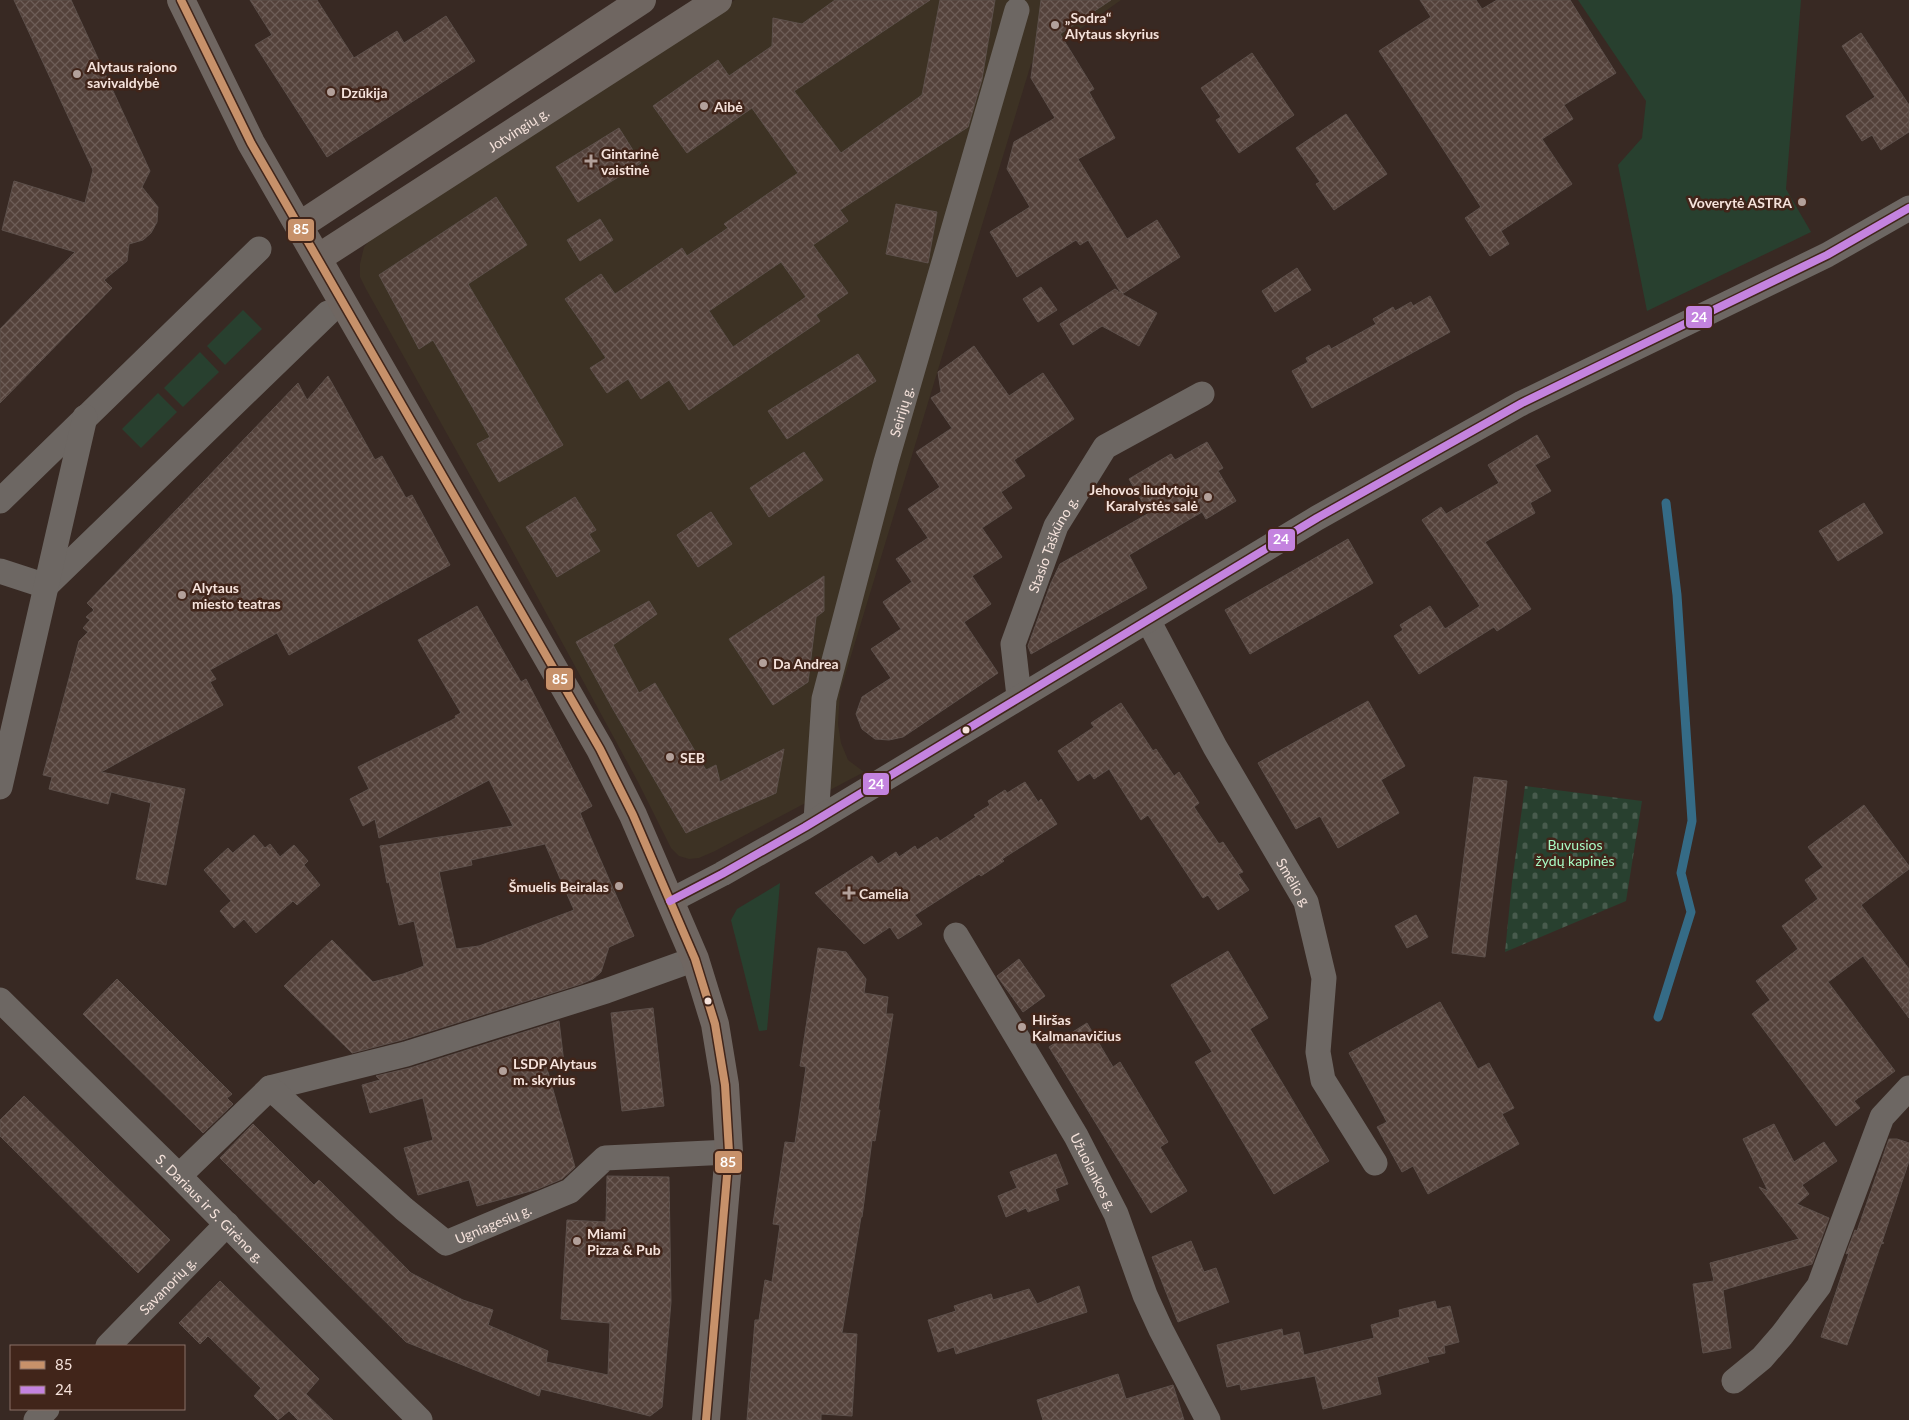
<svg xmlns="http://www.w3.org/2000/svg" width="1909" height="1420" viewBox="0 0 1909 1420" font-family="Lato,sans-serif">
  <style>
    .commercial { fill: #3d3224 }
    .green { fill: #28402f }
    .cemetery { fill: url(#cemetery-stones) }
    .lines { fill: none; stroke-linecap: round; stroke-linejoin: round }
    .stream { stroke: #356b86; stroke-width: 9 }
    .building { fill: url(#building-cross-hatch); stroke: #5d504b; fill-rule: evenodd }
    .street { stroke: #6d6763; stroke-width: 25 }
    .primary { stroke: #6f6661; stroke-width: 28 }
    .bus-1-casing { stroke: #41251a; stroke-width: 11 }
    .bus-2-casing { stroke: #41251a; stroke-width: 11 }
    .bus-1 { stroke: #c7916a; stroke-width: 8 }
    .bus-2 { stroke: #c483df; stroke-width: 8 }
    .poi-dot { fill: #b3a19b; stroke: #41251a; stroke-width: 2 }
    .bus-dot { fill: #f5e2db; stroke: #41251a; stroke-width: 2 }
    .labels { text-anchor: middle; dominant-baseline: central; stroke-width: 5; stroke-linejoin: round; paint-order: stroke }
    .poi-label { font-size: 14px; font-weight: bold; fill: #f5e2db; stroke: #41251a; text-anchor: start }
    .street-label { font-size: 14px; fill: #f5e2db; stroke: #41251a }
    .park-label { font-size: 14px; fill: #a8fac4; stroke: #41251a }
    .line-badge { stroke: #41251a; stroke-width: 2 }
    .badge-label { font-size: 14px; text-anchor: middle; font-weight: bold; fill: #fff }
  </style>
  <defs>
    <pattern id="cemetery-stones" width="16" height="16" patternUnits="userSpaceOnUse" patternTransform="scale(1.25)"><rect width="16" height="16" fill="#28402f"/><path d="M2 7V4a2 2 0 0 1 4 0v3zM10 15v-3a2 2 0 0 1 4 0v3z" fill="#485b4d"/></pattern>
    <pattern id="building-cross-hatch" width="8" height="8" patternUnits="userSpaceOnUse" patternTransform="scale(1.25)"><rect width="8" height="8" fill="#54423b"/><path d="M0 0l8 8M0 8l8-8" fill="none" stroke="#6d5d57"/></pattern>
  </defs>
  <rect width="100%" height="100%" fill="#382923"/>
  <path class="commercial" d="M735,0H1121L1031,64L840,692L838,724L841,743L848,760L864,772L715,851L699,858L689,859L679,856L671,848L638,782L508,543L366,289L360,277V264L364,247L372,238Z"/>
  <g class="green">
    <path d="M1578,0H1801L1786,189L1811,232L1647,311L1618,165L1642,138L1646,101Z"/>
    <path d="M243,310L262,329L225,365L207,346Z"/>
    <path d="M200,352L219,372L183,407L164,388Z"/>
    <path d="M158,393L177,412L141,448L122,429Z"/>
    <path d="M780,883L767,1030L759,1031L731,920L737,909Z"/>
  </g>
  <path class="cemetery" d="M1525,786L1642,801L1626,901L1505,952L1512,882Z"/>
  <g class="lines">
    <path class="stream" d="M1658,1017L1691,912L1681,873L1692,821L1677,595L1666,503"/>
  </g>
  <g class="building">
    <path d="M14,0H71L150,171L142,187L158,207L157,222L151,233L143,240L129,244L127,261L104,280L112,288L0,403V329L75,252L2,230L14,181L85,203L93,170Z"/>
    <path d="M250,0H317L354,58L397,31L404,43L446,16L475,61L327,157L255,45L272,35Z"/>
    <path d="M835,0H930L794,91L841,153L922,95L940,0H995L982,79L968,127L840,210L848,221L813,245L848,293L816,315L820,321L689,410L669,380L641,399L628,379L607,393L590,368L606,358L565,299L601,274L615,294L682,248L687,256L728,228L724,224L798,173L752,108L687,153L653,106L718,60L729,76L772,46L773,18L802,24ZM781,262L806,297L733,347L709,311Z"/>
    <path d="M1041,0H1111L1060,34L1094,89L1089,92L1115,138L1078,159L1127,239L1157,220L1180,257L1122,294L1157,313L1139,346L1102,326L1073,345L1060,324L1115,289L1121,293L1088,240L1080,245L1076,240L1017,277L990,232L1030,207L1007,169L1014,142L1055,118L1031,78Z"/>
    <path d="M1420,0H1476L1482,9L1497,0H1570L1616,73L1564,105L1573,119L1542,139L1572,184L1501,231L1509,244L1490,256L1465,218L1481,207L1379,51L1431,17Z"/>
    <path d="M1861,33L1909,105V132L1881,150L1872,135L1862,141L1846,116L1875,97L1842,46Z"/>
    <path d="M1252,53L1294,115L1239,153L1216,120L1221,117L1201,88Z"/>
    <path d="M1346,114L1387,174L1334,210L1316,184L1320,182L1296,148Z"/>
    <path d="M619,128L641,163L578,202L556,167Z"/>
    <path d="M496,197L527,245L468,284L563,445L499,482L477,444L490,437L433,340L419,349L379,275Z"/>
    <path d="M896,204L937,212L928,263L886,254Z"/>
    <path d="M600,219L613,240L580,261L567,240Z"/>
    <path d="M1297,268L1311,290L1275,312L1262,291Z"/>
    <path d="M1041,287L1057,310L1038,322L1023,299Z"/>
    <path d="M1430,296L1450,332L1312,408L1292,371L1308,362L1306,358L1329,345L1331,349L1376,324L1373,319L1393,307L1395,311L1411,302L1413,306Z"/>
    <path d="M974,346L1009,396L1043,373L1074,419L1014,460L1025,476L1001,492L1012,508L982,528L1002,557L972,576L991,604L964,622L998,673L903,737L889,740L875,739L862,729L856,714L862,697L891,678L871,649L901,629L883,602L912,582L896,559L928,538L908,509L940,487L916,452L952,428L931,398L941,392L938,372Z"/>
    <path d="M858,354L876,381L787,439L768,411Z"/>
    <path d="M328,376L375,460L382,456L406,498L412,495L450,565L289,655L277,633L210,670L216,679L210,682L223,705L101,772L185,789L166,885L136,879L151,803L111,792L108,804L49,789L52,777L43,775L79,641L88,632L83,628L90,620L86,617L94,610L87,603L298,383L307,400Z"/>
    <path d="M1537,435L1550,457L1535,465L1551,491L1530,503L1535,513L1485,542L1531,609L1497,631L1494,627L1419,674L1394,636L1403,630L1400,625L1430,606L1445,629L1480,606L1422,520L1441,507L1446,514L1499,483L1488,465Z"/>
    <path d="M1207,442L1223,468L1218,471L1236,501L1206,519L1202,512L1129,555L1147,588L1031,654L1028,646L1051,583L1060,564L1149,513L1129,479L1171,454L1175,460Z"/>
    <path d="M804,452L823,480L769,517L750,488Z"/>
    <path d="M575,497L596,530L589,534L600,551L557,577L526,527Z"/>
    <path d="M1864,503L1883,533L1838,561L1819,531Z"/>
    <path d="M711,512L732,544L698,567L677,535Z"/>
    <path d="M1348,539L1373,583L1250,654L1225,610Z"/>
    <path d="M824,576V611L816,617L808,682L773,705L729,639Z"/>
    <path d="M649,601L657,614L613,645L639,693L655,683L706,770L716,765L720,782L784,749L776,793L686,833L613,709L576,642Z"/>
    <path d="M477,606L521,682L526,679L592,806L580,813L634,936L609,947L601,972L593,979L581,984L402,1040L352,1053L284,986L332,940L373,982L403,974L424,966L414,921L399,925L389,882L387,883L380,846L513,826L489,780L379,838L375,819L363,826L350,799L369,789L358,767L456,718L455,716L461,713L418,640ZM545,844L574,910L479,946L456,949L439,872L472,865L471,860Z"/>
    <path d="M1368,701L1405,766L1381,780L1399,813L1338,848L1320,816L1296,829L1258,763Z"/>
    <path d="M1121,703L1153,751L1156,749L1174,776L1179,772L1199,803L1194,807L1219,844L1223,842L1243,872L1238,874L1249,890L1218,910L1208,895L1203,898L1148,815L1141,820L1109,769L1094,779L1090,773L1078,781L1058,751L1094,727L1091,723Z"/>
    <path d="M1474,777L1507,781L1485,957L1452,953Z"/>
    <path d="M1025,782L1038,802L1041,799L1057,824L1002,859L1004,861L981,876L979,874L915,915L922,924L898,939L890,927L864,944L815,893L872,856L878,864L896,852L899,857L915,846L917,850L937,837L940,841L976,817L974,815L990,805L988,801L1005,790L1007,793Z"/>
    <path d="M1864,805L1909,866V869L1861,905L1909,969V1018L1863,956L1828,982L1895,1071L1854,1101L1860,1108L1836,1126L1752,1014L1770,1000L1756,981L1798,949L1782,926L1818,899L1805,880L1823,867L1808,847Z"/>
    <path d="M254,835L265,848L270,844L280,857L294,845L308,861L304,865L320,885L297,905L293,901L256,933L244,919L234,928L220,911L231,901L204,870L228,848L233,853Z"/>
    <path d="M1416,915L1428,937L1407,948L1395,926Z"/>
    <path d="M818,948L846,952L866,979L864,993L888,997L886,1014H893L878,1110H880L875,1141L872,1140L862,1217H861L842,1333L857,1334L852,1416L821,1414V1420H747L755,1320H759L765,1280L772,1282L780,1225L773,1224L785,1142L795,1143L806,1067L800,1066Z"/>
    <path d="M1228,951L1268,1018L1250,1029L1329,1161L1274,1194L1195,1062L1212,1052L1171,985Z"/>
    <path d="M1019,959L1045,996L1023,1012L997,976Z"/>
    <path d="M117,979L232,1094L227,1098L233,1104L203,1133L83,1014Z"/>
    <path d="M1440,1002L1478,1069L1489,1063L1514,1108L1502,1114L1519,1144L1428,1194L1413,1166L1402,1172L1377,1127L1387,1122L1349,1053Z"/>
    <path d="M653,1008L664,1106L622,1111L611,1013Z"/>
    <path d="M559,1021L564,1063L546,1065L575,1167L562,1179L538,1189L477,1206L469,1180L418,1195L404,1148L433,1140L423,1098L370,1113L362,1085L380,1080L376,1076L410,1068Z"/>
    <path d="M1087,1023L1113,1067L1120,1062L1168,1142L1160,1147L1187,1191L1151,1213L1049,1047Z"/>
    <path d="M24,1096L170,1240L138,1273L0,1136V1120Z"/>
    <path d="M253,1124L314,1185L319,1180L411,1273L463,1300L493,1310L488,1325L548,1351L546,1362L608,1375L610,1323L561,1319L567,1220L606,1222L607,1176L669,1177L671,1302L662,1407L650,1416L541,1389L539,1396L406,1342L220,1158Z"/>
    <path d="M1774,1124L1794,1162L1824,1142L1837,1161L1802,1185L1809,1194L1797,1204L1829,1218L1812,1264L1723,1290L1731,1348L1703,1353L1693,1284L1714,1281L1710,1263L1799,1239L1759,1187L1768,1191L1743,1139Z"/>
    <path d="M1889,1139H1897L1909,1143V1161L1882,1242L1884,1243L1881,1244L1847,1345L1821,1337L1849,1253L1846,1254L1855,1230L1857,1231Z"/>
    <path d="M1056,1154L1068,1184L1055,1189L1059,1200L1028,1212L1026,1208L1006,1217L998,1196L1017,1188L1010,1172Z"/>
    <path d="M1191,1241L1204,1272L1216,1268L1229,1302L1178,1322L1152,1257Z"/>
    <path d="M220,1281L319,1379L306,1394L333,1420H298L289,1411L278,1420L254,1396L261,1388L208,1336L200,1344L179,1323Z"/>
    <path d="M1079,1286L1087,1312L956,1354L954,1347L938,1352L928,1320L956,1311L954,1306L991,1294L993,1300L1029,1289L1037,1304Z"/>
    <path d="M1435,1301L1437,1309L1450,1306L1459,1342L1444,1346L1445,1353L1427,1357L1429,1362L1377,1377L1381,1394L1323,1409L1315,1376L1241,1390L1240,1384L1227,1387L1217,1345L1282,1329L1283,1336L1299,1332L1304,1355L1374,1338L1371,1325L1400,1317L1399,1310Z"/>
    <path d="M1118,1374L1126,1399L1173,1385L1184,1420H1043L1037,1400Z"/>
  </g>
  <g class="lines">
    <g class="street">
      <path d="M0,501L259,249"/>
      <path d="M0,571L46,586L328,313"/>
      <path id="s1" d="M1148,620L1215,747L1306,902L1324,978L1318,1052L1323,1080L1375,1163"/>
      <path id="s2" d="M1019,696L1013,644L1056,526L1105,447L1202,394"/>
      <path d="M0,787L85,417"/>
      <path id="s3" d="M816,820L824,699L886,462L1017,10"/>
      <path d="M670,901L722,874L805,827L1317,518L1522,403L1827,255L1909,208"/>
      <path id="s4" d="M956,935L1076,1136L1116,1214L1145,1295L1161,1330L1208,1420"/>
      <path id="s5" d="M0,1000L179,1176L420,1420"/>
      <path d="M270,1088L406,1054L606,991L695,959"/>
      <path id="s6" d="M179,1176L270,1088L404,1209L446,1243L570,1191L605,1158L729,1152"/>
      <path id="s7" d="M108,1346L227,1224"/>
      <path d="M1734,1381L1762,1358L1782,1335L1819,1286L1882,1117L1909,1088"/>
      <path d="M36,1420L47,1409"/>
    </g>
    <g class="primary">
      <path d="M181,0L251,143L600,749L633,815L695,959L715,1024L725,1085L729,1152L706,1420"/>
      <path d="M299,226L642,0"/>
      <path id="s8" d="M318,258L718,0"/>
    </g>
    <defs>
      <path id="bus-1" d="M181,0L251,143L600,749L633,815L695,959L715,1024L725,1085L729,1152L706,1420"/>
      <path id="bus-2" d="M670,901L722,874L805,827L1317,518L1522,403L1827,255L1909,208"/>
    </defs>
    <use href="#bus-1" class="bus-1-casing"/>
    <use href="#bus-2" class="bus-2-casing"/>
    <use href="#bus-1" class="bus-1"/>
    <use href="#bus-2" class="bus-2"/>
  </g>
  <g class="poi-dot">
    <circle cx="1055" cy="25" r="5"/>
    <circle cx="77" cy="74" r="5"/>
    <circle cx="331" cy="92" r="5"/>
    <circle cx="704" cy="106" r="5"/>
    <path d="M588.5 153.5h5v5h5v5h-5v5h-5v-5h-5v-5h5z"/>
    <circle cx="1802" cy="202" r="5"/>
    <circle cx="1208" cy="497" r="5"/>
    <circle cx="182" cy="595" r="5"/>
    <circle cx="763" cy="663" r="5"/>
    <circle cx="670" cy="757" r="5"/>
    <circle cx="619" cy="886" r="5"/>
    <path d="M846.5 885.5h5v5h5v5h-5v5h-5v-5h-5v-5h5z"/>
    <circle cx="1022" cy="1027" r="5"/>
    <circle cx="503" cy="1071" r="5"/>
    <circle cx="577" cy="1241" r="5"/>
  </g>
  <g class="bus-dot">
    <circle cx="966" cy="730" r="4.5"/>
    <circle cx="708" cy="1001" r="4.5"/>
  </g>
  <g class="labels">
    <g class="poi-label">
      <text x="1065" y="17">„Sodra“<tspan x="1065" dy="16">Alytaus skyrius</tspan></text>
      <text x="87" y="66">Alytaus rajono<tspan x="87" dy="16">savivaldybė</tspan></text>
      <text x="341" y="92">Dzūkija</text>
      <text x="714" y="106">Aibė</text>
      <text x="601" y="153">Gintarinė<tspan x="601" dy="16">vaistinė</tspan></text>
      <text x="1792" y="202" text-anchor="end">Voverytė ASTRA</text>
      <text x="1198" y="489" text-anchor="end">Jehovos liudytojų<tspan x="1198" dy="16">Karalystės salė</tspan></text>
      <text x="192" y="587">Alytaus<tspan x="192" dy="16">miesto teatras</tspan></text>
      <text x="773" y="663">Da Andrea</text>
      <text x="680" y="757">SEB</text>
      <text x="609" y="886" text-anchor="end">Šmuelis Beiralas</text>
      <text x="859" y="893">Camelia</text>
      <text x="1032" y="1019">Hiršas<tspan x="1032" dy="16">Kalmanavičius</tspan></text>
      <text x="513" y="1063">LSDP Alytaus<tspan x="513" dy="16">m. skyrius</tspan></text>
      <text x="587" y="1233">Miami<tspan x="587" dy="16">Pizza &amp; Pub</tspan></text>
    </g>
    <g class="street-label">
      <text stroke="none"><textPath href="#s8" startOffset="238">Jotvingių g.</textPath></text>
      <text stroke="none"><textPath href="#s3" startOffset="419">Seirijų g.</textPath></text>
      <text stroke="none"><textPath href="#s2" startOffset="160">Stasio Taškūno g.</textPath></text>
      <text stroke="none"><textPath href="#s1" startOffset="301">Smėlio g.</textPath></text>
      <text stroke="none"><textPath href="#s4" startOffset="274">Užuolankos g.</textPath></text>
      <text stroke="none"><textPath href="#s5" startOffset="296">S. Dariaus ir S. Girėno g.</textPath></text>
      <text stroke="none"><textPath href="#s6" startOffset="412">Ugniagesių g.</textPath></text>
      <text stroke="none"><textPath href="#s7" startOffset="85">Savanorių g.</textPath></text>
    </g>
    <g class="park-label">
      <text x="1575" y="844">Buvusios<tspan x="1575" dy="16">žydų kapinės</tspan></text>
    </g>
  </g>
  <g class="line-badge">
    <rect x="287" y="218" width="28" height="24" rx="5" fill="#c7916a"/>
    <rect x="1685" y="305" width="28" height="24" rx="5" fill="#c483df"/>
    <rect x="1267" y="528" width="29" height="24" rx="5" fill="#c483df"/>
    <rect x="545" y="667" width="29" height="24" rx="5" fill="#c7916a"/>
    <rect x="862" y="772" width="28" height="24" rx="5" fill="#c483df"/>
    <rect x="714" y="1150" width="29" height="24" rx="5" fill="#c7916a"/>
  </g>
  <g class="badge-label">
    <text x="301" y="234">85</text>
    <text x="1699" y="322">24</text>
    <text x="1281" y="544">24</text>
    <text x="560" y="684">85</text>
    <text x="876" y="789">24</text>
    <text x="728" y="1167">85</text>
  </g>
  <rect x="10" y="1345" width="175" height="65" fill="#41251a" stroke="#897167"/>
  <rect x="20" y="1361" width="25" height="8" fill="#c7916a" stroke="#897167"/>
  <text x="55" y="1370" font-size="15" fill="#f5e2db">85</text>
  <rect x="20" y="1386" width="25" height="8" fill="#c483df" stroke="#897167"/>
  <text x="55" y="1395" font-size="15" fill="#f5e2db">24</text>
</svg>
